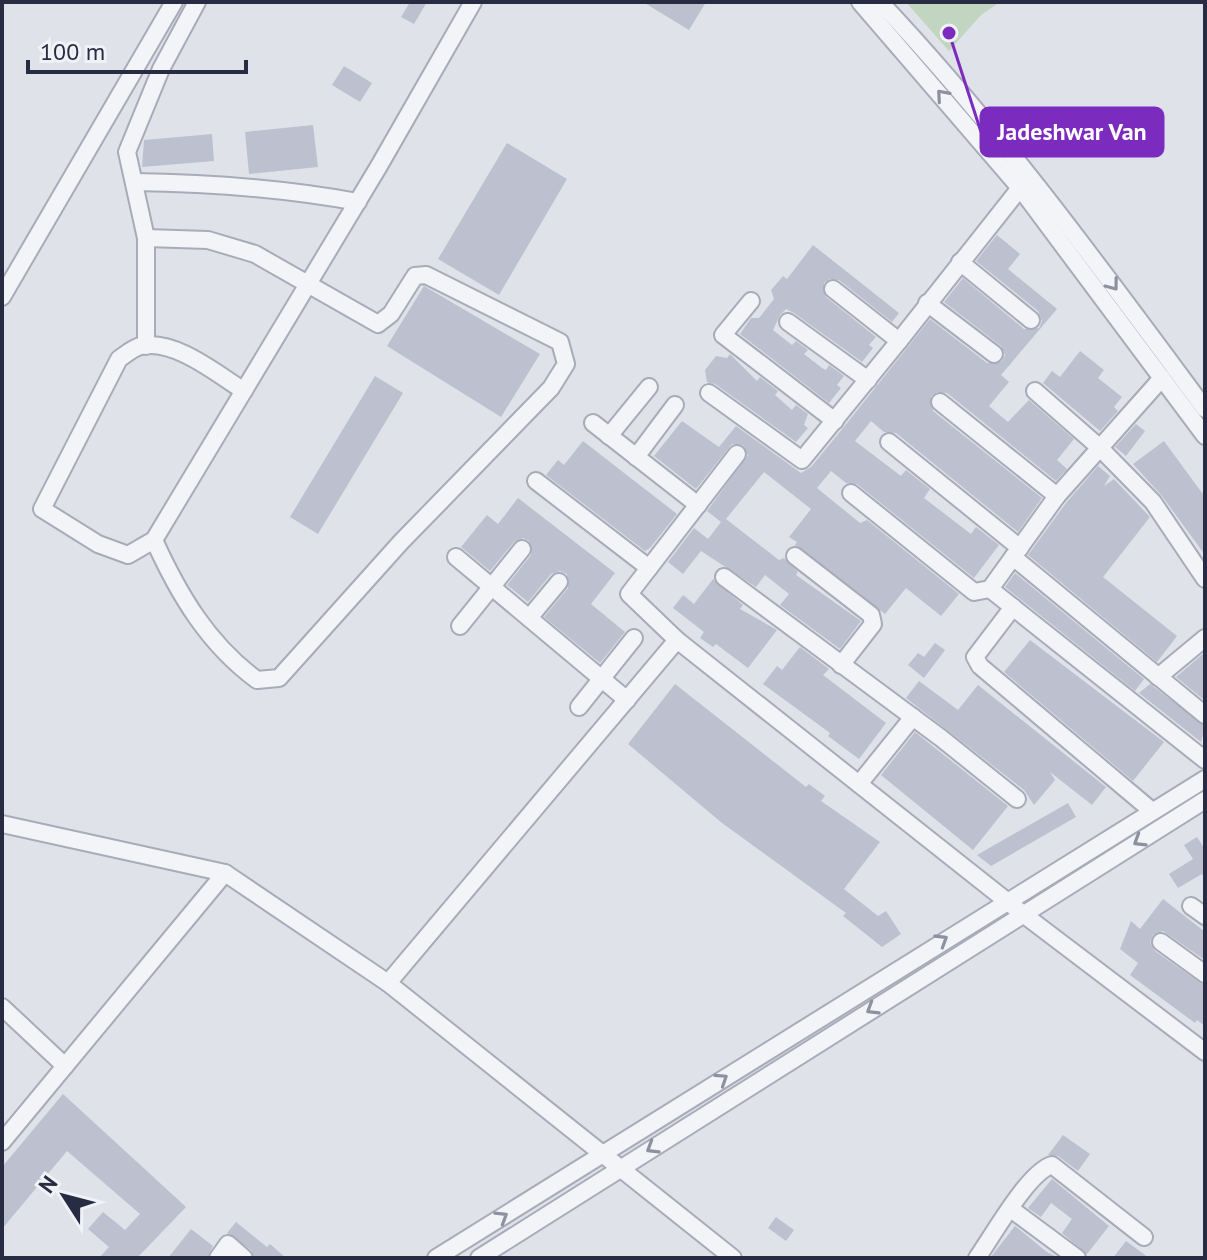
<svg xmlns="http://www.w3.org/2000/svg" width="1207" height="1260" viewBox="0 0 1207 1260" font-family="'PT Sans',sans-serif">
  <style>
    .green { fill: #c2d5c0 }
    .building { fill: #bdc0ce }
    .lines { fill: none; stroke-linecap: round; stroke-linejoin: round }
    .minor-casing { stroke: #a8abb8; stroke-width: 20 }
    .minor { stroke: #f3f4f8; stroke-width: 16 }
    .oneway { stroke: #8d909e }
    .leader { fill: none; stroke: #7b2cbf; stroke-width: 3 }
    .callout-dot { fill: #7b2cbf; stroke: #f0f2f8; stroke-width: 3 }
    .callout { fill: #7b2cbf; stroke: #7b2cbf; stroke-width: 3 }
    .callout-label { font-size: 24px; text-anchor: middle; font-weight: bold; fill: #fff }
  </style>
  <rect width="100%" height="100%" fill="#e0e2ea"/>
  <path class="green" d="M906,2H1000L981,15L949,51Z"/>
  <g class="building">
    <path d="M410,2H427L414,24L401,17Z"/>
    <path d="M643,2H706L689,30Z"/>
    <path d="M344,66L372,83L360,102L332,85Z"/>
    <path d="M313,125L318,167L249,174L245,132Z"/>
    <path d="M212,134L214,161L142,167L144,140Z"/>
    <path d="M507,143L567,179L499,295L438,259Z"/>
    <path d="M997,235L1020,254L1008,269L1057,309L1001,375L1009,382L989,406L1008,422L1029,400L1074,439L1057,460L1067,469L1056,481L947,393L937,392L931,396L933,411L1042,498L1018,532L896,433L884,432L871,421L855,441L901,476L906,470L930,489L924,498L971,534L976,527L999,545L974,578L857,484L846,483L831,471L817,488L860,523L867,520L959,594L941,616L906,588L885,614L795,545L797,542L789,537L811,509L764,472L726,519L779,560L784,558L798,572L796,575L861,621L840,649L780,605L789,594L765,575L756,587L701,551L683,574L668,562L694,528L708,539L721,522L707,511L748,455L743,445L732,444L696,489L654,456L682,421L719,447L736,426L801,473L811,467L843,428L930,319L987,363L1002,361L1005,355L1001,346L944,302L963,278L1024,329L1039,328L1042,321L1038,311L976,261Z"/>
    <path d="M813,245L899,313L892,322L839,280L830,279L824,283L826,297L876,337L869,345L873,348L862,362L794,313L786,309L780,315L773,330L792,345L796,341L808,350L804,354L822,368L826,370L829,365L844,376L837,385L841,388L829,403L740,334L751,318H759L774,299L771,290L783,276L787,279Z"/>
    <path d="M424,286L540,354L501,417L387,346Z"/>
    <path d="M1080,351L1104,370L1098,378L1122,397L1114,407L1118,411L1100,431L1043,383L1052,371L1060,377Z"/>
    <path d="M730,354L757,381L760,377L778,391L775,395L792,410L796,405L808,414L804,425L808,428L796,442L715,384L707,382L705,370L716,356L727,358Z"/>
    <path d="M375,376L403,393L318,534L290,517Z"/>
    <path d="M1136,424L1145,431L1126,456L1115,447Z"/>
    <path d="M583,441L677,514L650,548L645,551L546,475L558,460L564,465Z"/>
    <path d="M1164,441L1205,497V555L1162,496L1133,464Z"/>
    <path d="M1098,466L1110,476L1104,486L1114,479L1150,517L1103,577L1177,636L1157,662L1028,555L1066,503Z"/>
    <path d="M518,498L615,573L591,604L625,632L600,663L544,617L568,588L567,574L560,571L551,574L528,602L507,585L531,555L529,541L523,538L514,542L490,571L461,547L487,515L498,524Z"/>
    <path d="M1015,573L1144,679L1135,691L1005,587Z"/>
    <path d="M713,579L743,605L740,609L777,630L748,668L716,644L713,647L700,638L704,632L673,608L683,595L694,604Z"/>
    <path d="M1030,640L1164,742L1133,781L1004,672Z"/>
    <path d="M935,643L945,650L924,678L908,665L918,653L924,657Z"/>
    <path d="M800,647L829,669L823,675L886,723L859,759L828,736L830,733L763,684L777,666L782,670Z"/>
    <path d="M1205,652V697L1203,699L1176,677Z"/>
    <path d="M919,681L958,710L978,685L1106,787L1092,805L1050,772L1055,780L1034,805L1024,790L906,698Z"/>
    <path d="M675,684L806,787L809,784L825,796L821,801L880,842L844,889L878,916L886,911L901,934L882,947L843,916L846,913L722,823L628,744Z"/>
    <path d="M1150,684L1205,726L1201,742L1139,693Z"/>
    <path d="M915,732L1008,806L973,850L881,775Z"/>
    <path d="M1068,803L1076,817L991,866L977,855Z"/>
    <path d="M1197,837L1205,849V878L1202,874L1178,888L1169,874L1193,859L1184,845Z"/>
    <path d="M1163,899L1205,932V960L1163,931L1153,935L1150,942L1155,951L1205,986V1026L1197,1020L1195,1023L1130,975L1138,963L1120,949L1131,921L1140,929Z"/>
    <path d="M63,1094L186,1207L137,1258H99L109,1247L88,1229L103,1212L125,1230L140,1214L67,1151L2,1229V1167Z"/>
    <path d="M1063,1135L1090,1154L1078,1171L1058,1156L1048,1155Z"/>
    <path d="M1052,1179L1109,1226L1087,1254L1062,1233L1072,1219L1051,1203L1041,1217L1028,1208Z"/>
    <path d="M776,1217L794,1230L786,1241L768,1228Z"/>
    <path d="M236,1222L267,1247L270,1244L286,1258H255L251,1250L227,1233Z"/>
    <path d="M1015,1226L1047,1252L1059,1258H990Z"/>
    <path d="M191,1229L213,1246L207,1258H168Z"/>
    <path d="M1126,1241L1149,1258H1113Z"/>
  </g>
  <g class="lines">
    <defs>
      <g id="minor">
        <path d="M860,2L1020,188L1205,436"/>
        <path d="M880,2C999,128 1102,270 1205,409"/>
        <path d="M134,182C210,183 282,188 358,202"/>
        <path d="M146,238L208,240L255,254L378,324L391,314L415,276L426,275L560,342L566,364L551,388L401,542L279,678L257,680C208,644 179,595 154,540"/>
        <path d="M960,262L1031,320"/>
        <path d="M2,297L174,2"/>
        <path d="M751,301L723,335L835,421"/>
        <path d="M927,303L994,354"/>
        <path d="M788,322L868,380"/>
        <path d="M899,341L1020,188"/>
        <path d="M146,346V238L127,152L161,69L197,2"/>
        <path d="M244,391C217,374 175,339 141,346C134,347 125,355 119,359L42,509L98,544L128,555L154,540L379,166L473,2"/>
        <path d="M1035,391L1099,447L1153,502L1205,579"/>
        <path d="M709,393L802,460L899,341L833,289"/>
        <path d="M940,402L1057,496L1162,378"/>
        <path d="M593,423L698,505"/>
        <path d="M609,436L649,387"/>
        <path d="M889,442L1020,548"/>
        <path d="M636,457L675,405"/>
        <path d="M536,481L649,568"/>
        <path d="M851,493L974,592L990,589L1057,496"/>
        <path d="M795,556L871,615L873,624L841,665"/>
        <path d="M456,557L627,700"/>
        <path d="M1013,557L1205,715"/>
        <path d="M724,577L941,738L1017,799"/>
        <path d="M990,589L1205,760"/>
        <path d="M1013,607L975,657L980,666L1152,811"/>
        <path d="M529,618L559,582"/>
        <path d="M460,626L522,549"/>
        <path d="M677,640L629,594L737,454"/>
        <path d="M1158,677L1205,638"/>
        <path d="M579,707L634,638"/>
        <path d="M859,784L913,717"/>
        <path d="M2,824L225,873"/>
        <path d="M1191,906L1205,916"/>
        <path d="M1161,942L1205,974"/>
        <path d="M388,983L677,640L1023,914L1205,1052"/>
        <path d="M2,1007L65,1066"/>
        <path d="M2,1142L225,873L388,983L733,1258"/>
        <path d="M1011,1209L1077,1258"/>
        <path d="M218,1258L228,1244L244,1258"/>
        <path d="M436,1258L1205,779"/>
        <path d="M479,1258L1205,800"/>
        <path d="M977,1258C992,1237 1028,1172 1052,1165L1144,1237"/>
      </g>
    </defs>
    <use href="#minor" class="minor-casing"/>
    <use href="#minor" class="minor"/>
  </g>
  <defs><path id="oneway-chevron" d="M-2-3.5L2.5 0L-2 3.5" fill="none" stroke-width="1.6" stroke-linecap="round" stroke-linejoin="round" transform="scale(2)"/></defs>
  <g class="oneway">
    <use href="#oneway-chevron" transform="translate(942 95) rotate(-131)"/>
    <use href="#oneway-chevron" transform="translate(1113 285) rotate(53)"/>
    <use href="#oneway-chevron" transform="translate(1139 841) rotate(148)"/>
    <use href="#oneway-chevron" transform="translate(942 940) rotate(-32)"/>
    <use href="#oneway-chevron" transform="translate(872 1009) rotate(148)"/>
    <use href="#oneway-chevron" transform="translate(722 1079) rotate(-33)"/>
    <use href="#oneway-chevron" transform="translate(652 1148) rotate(148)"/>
    <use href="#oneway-chevron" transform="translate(502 1217) rotate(-32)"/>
  </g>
  <path class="leader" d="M949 33L981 132"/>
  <circle class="callout-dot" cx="949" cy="33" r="8"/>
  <rect class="callout" x="981" y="108" width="182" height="48" rx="8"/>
  <g class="callout-label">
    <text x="1072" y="140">Jadeshwar Van</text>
  </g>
  <rect width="1207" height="1260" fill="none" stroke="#272c43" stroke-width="8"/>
  <g transform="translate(64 1196) rotate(306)" stroke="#f0f2f8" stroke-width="6" paint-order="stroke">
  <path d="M0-6L14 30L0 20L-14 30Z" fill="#272c43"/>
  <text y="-12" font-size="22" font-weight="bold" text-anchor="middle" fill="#272c43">N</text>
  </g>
  <path d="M28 60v12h218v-12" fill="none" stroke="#272c43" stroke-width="4"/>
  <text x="40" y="60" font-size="24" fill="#272c43" stroke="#f0f2f8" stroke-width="6" paint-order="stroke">100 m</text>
</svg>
